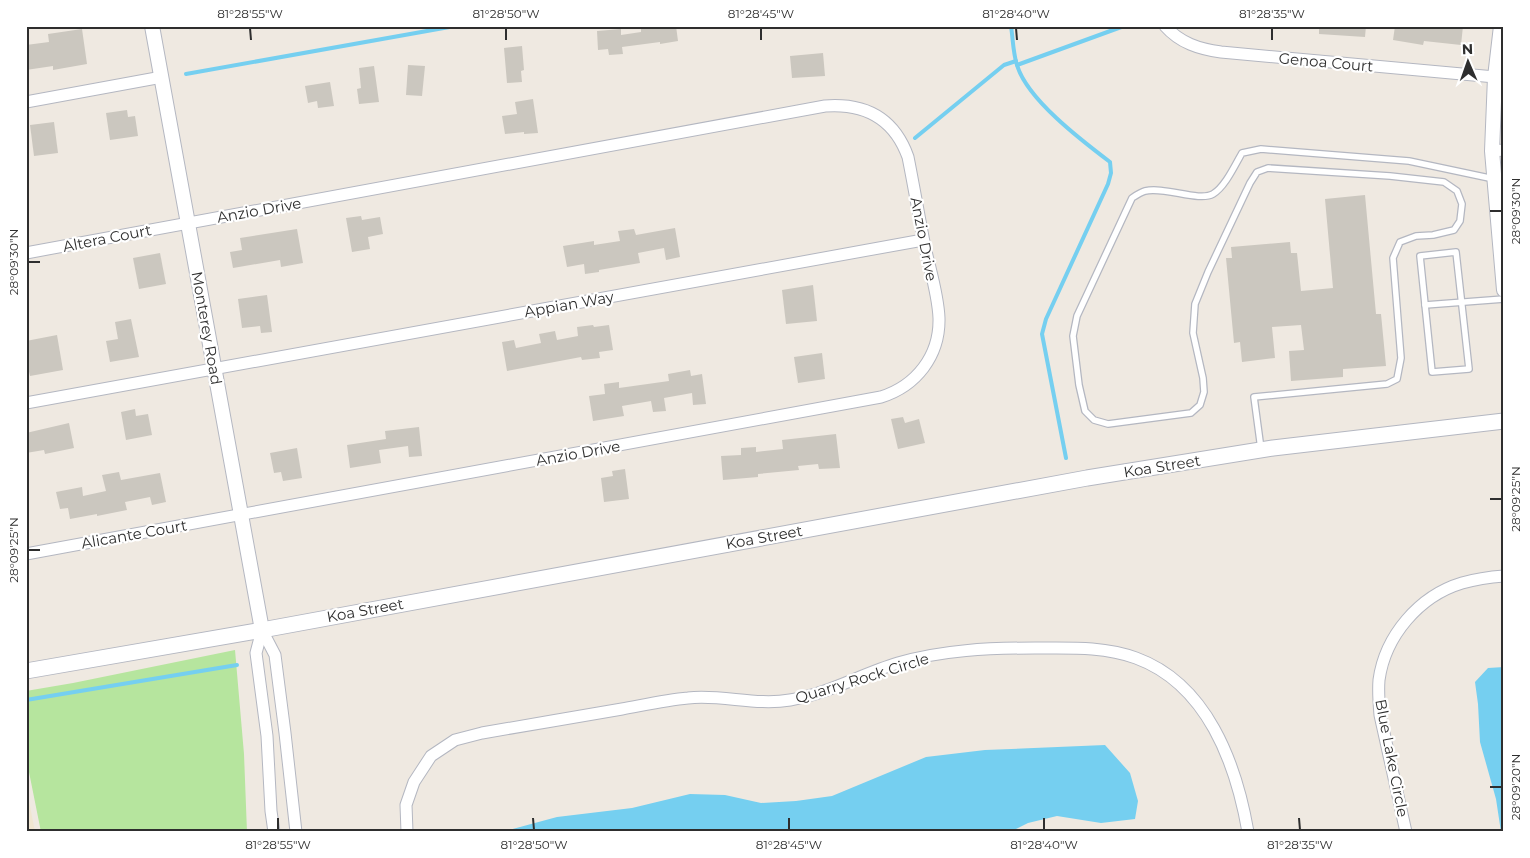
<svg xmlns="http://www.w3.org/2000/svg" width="1530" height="858" viewBox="0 0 1530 858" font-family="Montserrat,sans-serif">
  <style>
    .education { fill: #f0e6d1 }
    .green { fill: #b6e59e }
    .water { fill: #75cff0 }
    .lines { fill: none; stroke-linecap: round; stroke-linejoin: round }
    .stream { stroke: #75cff0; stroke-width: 4 }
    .building { fill: #cbc7bf }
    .service-casing { stroke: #b4b7c1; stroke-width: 8 }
    .minor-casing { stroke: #b4b7c1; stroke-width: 13 }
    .tertiary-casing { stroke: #b4b7c1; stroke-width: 16 }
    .secondary-casing { stroke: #b4b7c1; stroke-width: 17 }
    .service { stroke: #fff; stroke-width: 5.5 }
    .minor { stroke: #fff; stroke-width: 11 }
    .tertiary { stroke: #fff; stroke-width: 14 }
    .secondary { stroke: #fff; stroke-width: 15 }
    .ticks { fill: none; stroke: #2e2e2e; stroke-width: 2 }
    .labels { text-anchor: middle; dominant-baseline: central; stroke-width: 4.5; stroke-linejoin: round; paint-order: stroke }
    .street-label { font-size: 15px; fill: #2e2e2e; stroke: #fff }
    .neatline { fill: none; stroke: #2e2e2e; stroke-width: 2 }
    .ticks-label { font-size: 12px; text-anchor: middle; fill: #2e2e2e }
  </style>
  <rect width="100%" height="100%" fill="#efe9e1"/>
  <path class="education" d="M26,785L35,832H26Z"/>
  <path class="green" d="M235,650L244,754L247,832H41L26,757V691L73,683Z"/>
  <g class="water">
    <path d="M1504,667V832H1501L1496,799L1480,742L1478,704L1475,682L1488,668Z"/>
    <path d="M1105,745L1130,773L1138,801L1135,819L1101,823L1057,816L1028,823L1010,832L505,831L557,817L632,808L690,794L725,795L761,803L796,801L832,796L926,757L985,750Z"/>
  </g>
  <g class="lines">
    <g class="stream">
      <path d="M1011,26C1013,39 1013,53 1017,65C1027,99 1081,140 1110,162L1111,173L1108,184L1046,319L1042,334L1066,458"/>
      <path d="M1017,65L1124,26"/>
      <path d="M186,74L455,26"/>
      <path d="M915,138L1004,65L1016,61"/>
      <path d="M26,700L237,665"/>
    </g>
  </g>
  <g class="building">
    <path d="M641,26H676L678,41L660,44V42L622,47L623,54L609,55L608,49L598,50L597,31L621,29V35L641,32Z"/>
    <path d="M1319,26H1366L1365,37L1319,34Z"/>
    <path d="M1395,26H1463L1461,45L1424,41L1423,45L1393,40Z"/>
    <path d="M82,29L87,64L53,70V66L26,70V45L49,42L48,34Z"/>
    <path d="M522,46L524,70L521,71L522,82L507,83L504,48Z"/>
    <path d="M823,53L825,76L792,78L790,56Z"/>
    <path d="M408,65L425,66L422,96L406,95Z"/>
    <path d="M374,66L379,102L359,104L357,89L361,88L359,68Z"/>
    <path d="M330,82L334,106L318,108L317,101L308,103L305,86Z"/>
    <path d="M533,99L538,133L524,134V132L505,134L502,116L517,114L515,102Z"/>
    <path d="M127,110L128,117L135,116L138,136L110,140L106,113Z"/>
    <path d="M54,122L58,153L34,156L30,125Z"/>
    <path d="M1365,195L1376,314H1381L1386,366L1343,369V377L1291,381L1289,351L1304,350L1301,325L1272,327L1275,358L1242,362L1240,342L1234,343L1226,258H1232L1231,247L1290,242L1291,253H1297L1301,291L1333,288L1325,199Z"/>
    <path d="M361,216L362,220L380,217L383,234L368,237L370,249L352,252L346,218Z"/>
    <path d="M675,228L680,257L666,260L664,248L638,253L640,263L599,270V272L585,274L584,264L567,267L563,246L594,241V245L620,241L618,231L634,229L636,235Z"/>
    <path d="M297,229L303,263L281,267L280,260L233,268L230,252L242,250L240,238Z"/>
    <path d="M160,253L166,284L139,289L133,258Z"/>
    <path d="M813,285L817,321L786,324L782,290Z"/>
    <path d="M267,295L272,332L261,333L260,326L242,328L238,299Z"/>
    <path d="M131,319L139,357L110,362L106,341L118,339L115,322Z"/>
    <path d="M593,325L594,327L609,325L613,350L599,352L600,358L582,360L581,357L507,371L502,342L514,340L516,348L541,343L539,334L555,331L557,340L578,336L577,327Z"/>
    <path d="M57,335L63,370L30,376L26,359V341Z"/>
    <path d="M822,353L825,379L798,383L794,357Z"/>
    <path d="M690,370L691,376L702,374L706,404L693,405L692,393L664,398L666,411L653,412L651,401L622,406L624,416L593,421L589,396L605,394L604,384L619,382V388L669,381L668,374Z"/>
    <path d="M135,409L136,416L148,414L152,435L126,440L121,412Z"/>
    <path d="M903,417L905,423L919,419L925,443L898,449L891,419Z"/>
    <path d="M69,423L74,448L45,454L44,450L26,453V433Z"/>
    <path d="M419,427L422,456L409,457L408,446L379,450L381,463L350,468L347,445L386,439L385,431Z"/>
    <path d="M836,434L840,468L819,469L818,464L798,466L799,470L758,474V477L723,480L721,456L741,455V448L756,447V452L783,449L782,440Z"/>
    <path d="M297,448L302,478L283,481L281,472L274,473L270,453Z"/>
    <path d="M625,469L629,499L604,502L601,478L613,476L612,471Z"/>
    <path d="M119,472L121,480L160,473L166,502L152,505L150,497L125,502L127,510L97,516V514L70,519L68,508L60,509L56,492L82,487L83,496L106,491L102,475Z"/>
  </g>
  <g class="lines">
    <defs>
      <g id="service">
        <path d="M1456,252L1469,369L1432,372L1420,256Z"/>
        <path d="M1425,305L1504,299"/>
        <path d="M1261,449L1254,397L1387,384L1397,379L1401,358L1393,258L1400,242L1416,236L1433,235L1454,230L1460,221L1462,204L1457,191L1444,182L1390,176L1268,168L1257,172L1250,183L1208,272L1195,304L1193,333L1203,378L1204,392L1200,405L1191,413L1108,424L1094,420L1085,411L1079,385L1073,336L1077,316L1132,198C1135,196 1141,192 1145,191C1164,186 1199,202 1213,194C1225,187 1235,165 1242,153L1261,149L1409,161L1494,179"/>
      </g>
      <g id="minor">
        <path d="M1165,26C1180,43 1199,49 1221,52L1495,77"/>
        <path d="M26,102L162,77"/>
        <path d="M1492,151L1504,150"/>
        <path d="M26,253L825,106C865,103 894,118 908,157C914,187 919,217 925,247C930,270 938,294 939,318C940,356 916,386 881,397L26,554"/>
        <path d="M26,403L923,240"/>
        <path d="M262,630L275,655L285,733L296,832"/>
        <path d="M262,630L256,653L267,736L271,811L274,832"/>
        <path d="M407,832L406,805L414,782L431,756L455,740L482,733C529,725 575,717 622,709C644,705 666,700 688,698C721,694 756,706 790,700C828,694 861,674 898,663C942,650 989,648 1035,648C1068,648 1104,646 1136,658C1207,684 1236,763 1248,832"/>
        <path d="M1406,832L1380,715C1379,703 1378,692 1379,680C1385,636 1419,596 1462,583C1476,579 1490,577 1504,576"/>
      </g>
      <g id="tertiary">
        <path d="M152,26L262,630"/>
        <path d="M1501,26L1495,77L1492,151L1504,290"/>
      </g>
      <path id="secondary" d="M26,671L262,630L1087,478L1273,448L1504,421"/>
    </defs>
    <use href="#service" class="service-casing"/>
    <use href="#minor" class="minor-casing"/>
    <use href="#tertiary" class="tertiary-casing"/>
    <use href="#secondary" class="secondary-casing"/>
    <use href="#service" class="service"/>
    <use href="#minor" class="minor"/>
    <use href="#tertiary" class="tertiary"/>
    <use href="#secondary" class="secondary"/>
  </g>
  <path class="ticks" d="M250,28L251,40M506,28V40M761,28V40M1016,28L1017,40M1272,28V40M1490,211H1502M28,262H40M1490,499H1502M28,550H40M1490,787H1502M278,818V830M533,818L534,830M789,818V830M1044,818V830M1299,818L1300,830"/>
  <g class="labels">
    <g class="street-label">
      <text transform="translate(1326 62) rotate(5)">Genoa Court</text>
      <text transform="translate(259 210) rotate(-10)">Anzio Drive</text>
      <text transform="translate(107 238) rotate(-11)">Altera Court</text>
      <text transform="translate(924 239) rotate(79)">Anzio Drive</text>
      <text transform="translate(569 304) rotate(-10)">Appian Way</text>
      <text transform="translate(207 328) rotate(80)">Monterey Road</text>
      <text transform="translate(578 453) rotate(-10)">Anzio Drive</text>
      <text transform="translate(1162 466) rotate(-9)">Koa Street</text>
      <text transform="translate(134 534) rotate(-10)">Alicante Court</text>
      <text transform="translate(764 537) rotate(-10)">Koa Street</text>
      <text transform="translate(365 610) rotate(-10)">Koa Street</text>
      <text transform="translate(862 678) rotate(-17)">Quarry Rock Circle</text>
      <text transform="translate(1392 758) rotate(79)">Blue Lake Circle</text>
    </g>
  </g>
  <rect width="1530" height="858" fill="none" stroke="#ffffff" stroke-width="55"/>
  <g transform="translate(1468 62) rotate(358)" stroke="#ffffff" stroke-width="4" paint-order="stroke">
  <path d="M0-4L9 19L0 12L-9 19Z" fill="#2e2e2e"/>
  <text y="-8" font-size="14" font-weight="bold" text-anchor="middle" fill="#2e2e2e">N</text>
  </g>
  <rect x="28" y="28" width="1474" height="802" class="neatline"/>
  <g class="ticks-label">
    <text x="250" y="18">81°28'55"W</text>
    <text x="506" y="18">81°28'50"W</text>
    <text x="761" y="18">81°28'45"W</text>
    <text x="1016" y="18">81°28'40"W</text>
    <text x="1272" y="18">81°28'35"W</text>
    <text transform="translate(1516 211) rotate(-90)" y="4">28°09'30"N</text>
    <text transform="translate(14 262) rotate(-90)" y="4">28°09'30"N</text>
    <text transform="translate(1516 499) rotate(-90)" y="4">28°09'25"N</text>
    <text transform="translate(14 550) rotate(-90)" y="4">28°09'25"N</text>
    <text transform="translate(1516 787) rotate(-90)" y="4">28°09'20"N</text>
    <text x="278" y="849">81°28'55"W</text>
    <text x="534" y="849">81°28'50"W</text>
    <text x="789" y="849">81°28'45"W</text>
    <text x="1044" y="849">81°28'40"W</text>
    <text x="1300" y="849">81°28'35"W</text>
  </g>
</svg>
